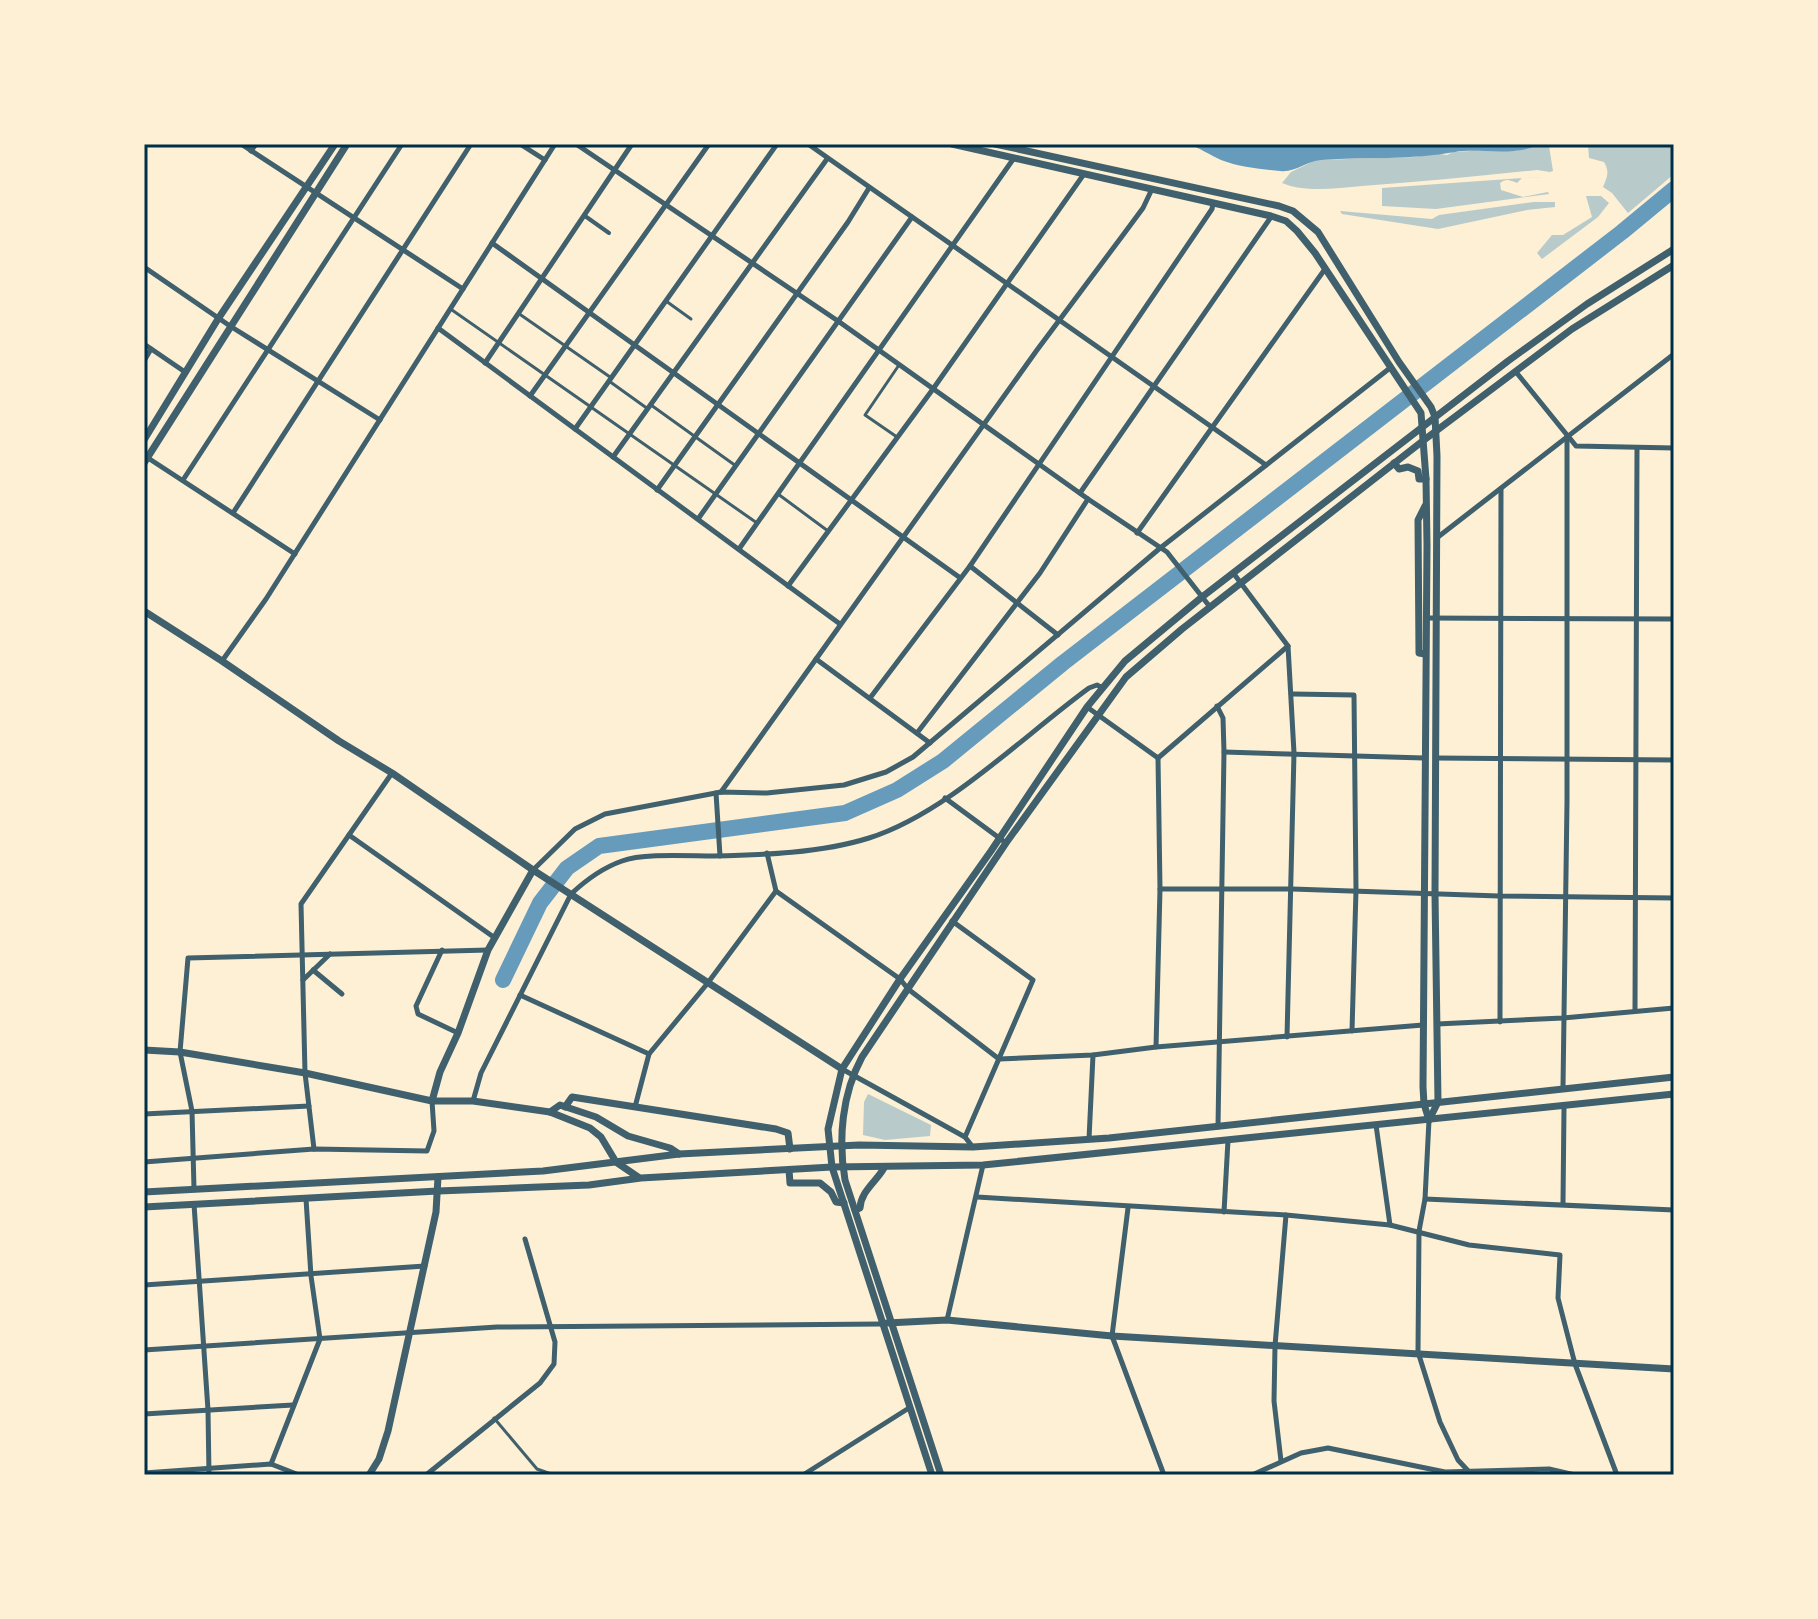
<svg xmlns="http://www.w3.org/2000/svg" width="1818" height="1619" viewBox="0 0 1818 1619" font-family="'Nunito Sans',sans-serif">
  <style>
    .green { fill: #b9caca }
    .water { fill: #669bbc }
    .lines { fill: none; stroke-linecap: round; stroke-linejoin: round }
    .river { stroke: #669bbc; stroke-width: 16 }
    .service { stroke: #3f606c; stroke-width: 3 }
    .pedestrian { stroke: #3f606c; stroke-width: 4 }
    .minor { stroke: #3f606c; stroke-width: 5 }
    .tertiary { stroke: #3f606c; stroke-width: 7 }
    .neatline { fill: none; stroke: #003049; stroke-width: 3 }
  </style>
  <rect width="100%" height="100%" fill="#fdf0d5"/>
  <g class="green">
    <path d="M1537,144L1542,147L1549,146L1553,171L1550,172L1537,170C1478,176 1420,182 1362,186C1336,188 1306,193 1282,183L1291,172L1316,160L1416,157L1433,153L1447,155L1453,152L1488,150L1516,151Z"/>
    <path d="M1588,144H1674V174L1628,213L1612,193L1603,187C1607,177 1610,172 1604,162L1589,158Z"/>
    <path d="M1538,177H1541L1522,178L1517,183C1510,180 1506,178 1500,183L1501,190L1523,197L1548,192L1549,194L1436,209L1382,206V188Z"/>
    <path d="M1586,196H1601L1609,203L1598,217L1542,259L1537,253L1552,235H1563L1592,217Z"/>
    <path d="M1534,202H1555V207L1527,210L1438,229L1342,214L1340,211L1432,219L1439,215Z"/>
    <path d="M868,1094L931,1125L930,1136L885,1140L863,1135L864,1102Z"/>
  </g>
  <path class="water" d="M1188,144H1560L1542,147L1538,144C1520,157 1478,148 1455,152C1412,160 1365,157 1321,160C1306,161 1295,173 1280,171C1261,169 1239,167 1221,160C1210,155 1200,148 1188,144Z"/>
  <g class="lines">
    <path class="river" d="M503,980L540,903L567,868L599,846L845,813L897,790L943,761L1063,663L1622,232L1674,189"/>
    <g class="service">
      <path d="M666,301L691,319"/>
      <path d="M452,310L757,523"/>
      <path d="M518,313L610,377"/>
      <path d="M609,381L648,409"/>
      <path d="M651,405L736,466"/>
      <path d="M897,437L865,415L899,365"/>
      <path d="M778,494L828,531"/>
      <path d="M494,1418L537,1469L554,1475"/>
    </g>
    <path class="pedestrian" d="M585,216L609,233"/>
    <g class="minor">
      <path d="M241,144L463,289"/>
      <path d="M520,144L545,160"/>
      <path d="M576,144L838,321L1088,499L1167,552L1210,607"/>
      <path d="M808,144L1266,465"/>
      <path d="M251,151L256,144"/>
      <path d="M492,243L959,577"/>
      <path d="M144,267L230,326L380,420"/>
      <path d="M438,328L840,624"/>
      <path d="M144,344L185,372"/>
      <path d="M144,361L151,349"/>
      <path d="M485,363L632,144"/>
      <path d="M1516,372L1567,435V802L1563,1087"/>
      <path d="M530,396L709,144"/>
      <path d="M575,429L777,144"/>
      <path d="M1568,436L1576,446L1674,448"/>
      <path d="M613,457L827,159"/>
      <path d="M148,458L295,554"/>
      <path d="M183,480L402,144"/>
      <path d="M657,490L848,222L869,188"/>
      <path d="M1080,493L1271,217"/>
      <path d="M233,513L471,144"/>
      <path d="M698,519L912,217"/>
      <path d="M1137,533L1325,269"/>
      <path d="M1438,537L1674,354"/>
      <path d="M739,549L1014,158"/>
      <path d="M970,566L1058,635"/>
      <path d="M788,586L933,389L1084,174"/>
      <path d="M1426,618L1674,619"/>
      <path d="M816,659L930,743"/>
      <path d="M222,661L266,599L555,144"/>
      <path d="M1293,694L1354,695L1356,890L1352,1031"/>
      <path d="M870,698L970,566L1212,209L1213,203"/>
      <path d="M1217,706L1223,718L1224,752L1218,1127"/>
      <path d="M1087,707L1158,758L1288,646L1234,574"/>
      <path d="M917,733L1040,573L1088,499"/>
      <path d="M1224,752L1424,758"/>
      <path d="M1436,758L1674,760"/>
      <path d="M721,792L1037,350L1123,235L1143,208L1152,189"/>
      <path d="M716,793L720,856"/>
      <path d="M945,798L1006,843"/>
      <path d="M349,835L495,938"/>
      <path d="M533,870L575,829L605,814L721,792L767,793L844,785L886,772L913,757L1159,549L1390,368"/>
      <path d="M1160,889H1292L1499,896L1674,898"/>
      <path d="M776,891L900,979L908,989L999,1059L1093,1055L1156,1047L1423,1025"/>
      <path d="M952,921L1033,980L965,1137"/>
      <path d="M442,950L416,1006L418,1014L458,1033"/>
      <path d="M313,970L342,994"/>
      <path d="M303,980L330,954"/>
      <path d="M520,995L649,1054"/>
      <path d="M1635,1011L1637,448"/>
      <path d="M1500,1022L1501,489"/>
      <path d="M1437,1024L1563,1018L1674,1008"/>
      <path d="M1287,1037L1294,753L1288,646"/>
      <path d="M1156,1047L1160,889L1158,758"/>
      <path d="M842,1069L965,1137L972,1146"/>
      <path d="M473,1101L481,1073L571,894C586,880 602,868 622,861C642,853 689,856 713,856C763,855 821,853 869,838C946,814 1023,736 1089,688L1097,685L1101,687"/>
      <path d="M635,1107L649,1054L707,984L776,891L767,853"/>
      <path d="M144,1114L309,1106"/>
      <path d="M1429,1120L1425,1199L1419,1231L1418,1352L1440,1422L1458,1460L1472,1475"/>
      <path d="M1376,1125L1390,1225"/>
      <path d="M1089,1139L1093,1055"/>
      <path d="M314,1149L305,1073L301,904L392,773"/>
      <path d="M144,1162L314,1149L427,1151L434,1131L432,1101"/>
      <path d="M194,1189L192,1111L180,1052L188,958L488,950"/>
      <path d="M977,1197L1286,1215L1390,1225L1469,1245L1560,1255L1558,1298L1575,1364L1617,1475"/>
      <path d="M1425,1199L1674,1210"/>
      <path d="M1563,1203L1564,1107"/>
      <path d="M194,1204L208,1410L209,1475"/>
      <path d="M1128,1208L1112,1336L1164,1475"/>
      <path d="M1224,1212L1228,1140"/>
      <path d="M144,1285L425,1266"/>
      <path d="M947,1320L983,1165"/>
      <path d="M144,1350L497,1327L881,1324"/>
      <path d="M144,1414L293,1405"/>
      <path d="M1281,1461L1274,1401L1275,1346L1286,1215"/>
      <path d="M271,1464L320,1339L311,1276L306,1199"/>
      <path d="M144,1473L271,1464L299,1475"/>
      <path d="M426,1475L540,1383L554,1364L555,1342L525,1239"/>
      <path d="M803,1475L909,1408"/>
      <path d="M1252,1475L1301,1453L1328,1448L1445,1472L1549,1469L1575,1475"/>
    </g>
    <g class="tertiary">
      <path d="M952,144L1271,216L1286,221L1297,231L1315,253L1421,413L1426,479L1427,545L1423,1087L1424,1104L1429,1120"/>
      <path d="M995,144L1279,206L1293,211L1318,232L1399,362L1431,407L1435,417L1437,456L1435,894L1438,1102L1429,1120"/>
      <path d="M144,440L218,319L335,144"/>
      <path d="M144,463L347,144"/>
      <path d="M1394,463L1399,469L1408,467L1418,471L1419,479H1426"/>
      <path d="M144,611L222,661L339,741L392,773L533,870L842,1069"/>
      <path d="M1425,654L1419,653L1418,520L1425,506"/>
      <path d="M144,1050L180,1052L305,1073L432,1101H473L550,1112L590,1128L601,1137L616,1162L638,1177"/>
      <path d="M432,1101L440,1072L458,1033L488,950L533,870"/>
      <path d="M565,1107L572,1097L776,1129L788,1133L790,1149"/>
      <path d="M550,1112L560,1105L596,1117L628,1136L670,1148L679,1154"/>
      <path d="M789,1170L790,1183H820L831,1192L836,1202L844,1203"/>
      <path d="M144,1192L543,1171L679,1154L859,1145L973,1147L1109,1138L1674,1077"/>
      <path d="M144,1207L438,1191L589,1185L641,1178L832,1167L983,1165L1674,1094"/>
      <path d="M855,1210L860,1208C861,1191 876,1182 884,1168"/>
      <path d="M887,1323L947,1320L1112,1336L1674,1369"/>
      <path d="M369,1475L379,1459L388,1431L436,1212L438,1177"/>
      <path d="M932,1475L832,1167L828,1129L842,1069L900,979L991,851L1087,707L1125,661L1202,597L1508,361L1587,304L1674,249"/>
      <path d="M941,1475L845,1180C838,1139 842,1094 862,1057L1006,843L1126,677L1182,629L1424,440L1572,329L1674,265"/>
    </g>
  </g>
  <rect width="1818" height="1619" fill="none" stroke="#fdf0d5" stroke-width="292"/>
  <rect x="146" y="146" width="1526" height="1327" class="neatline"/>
</svg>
